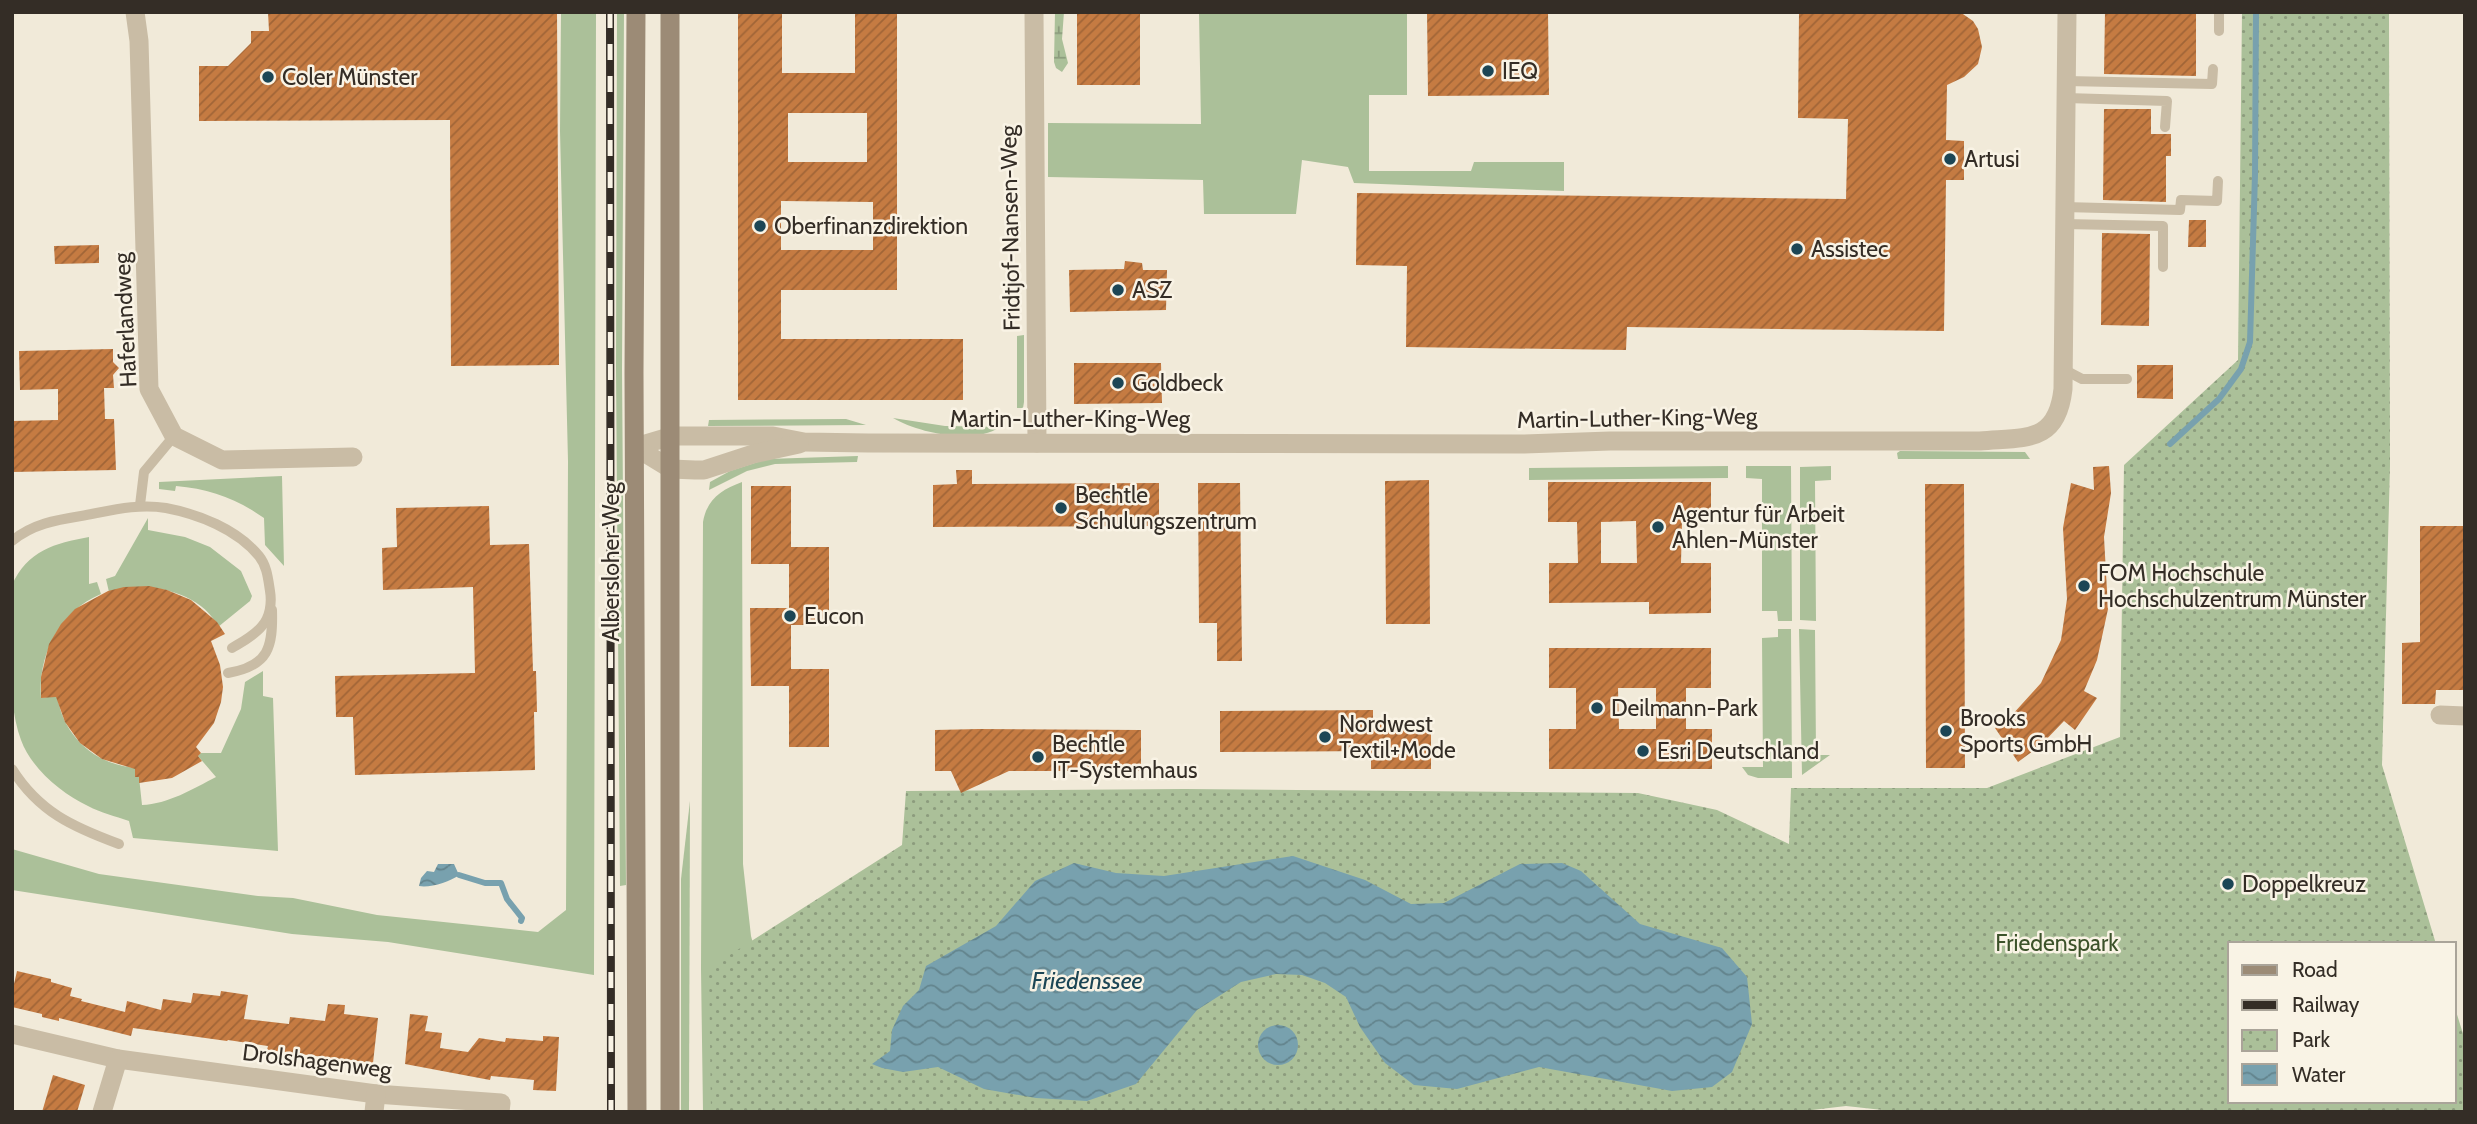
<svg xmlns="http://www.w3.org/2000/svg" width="2477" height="1124" viewBox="0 0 2477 1124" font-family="Cabin,sans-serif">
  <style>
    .grass { fill: #abc099 }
    .wetland { fill: url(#wetland-marsh) }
    .park { fill: url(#park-dots) }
    .water { fill: url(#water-waves) }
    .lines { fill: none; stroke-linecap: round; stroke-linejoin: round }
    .stream { stroke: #78a1ae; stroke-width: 6 }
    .building { fill: url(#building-hatch); fill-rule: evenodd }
    .service { stroke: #c9bca5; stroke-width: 10 }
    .minor { stroke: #c9bca5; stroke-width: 19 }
    .secondary { stroke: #9c8b76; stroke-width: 19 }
    .rail-casing { stroke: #342d26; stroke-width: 8 }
    .rail { stroke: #f9f3e5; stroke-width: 5; stroke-dasharray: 16; stroke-linecap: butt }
    .poi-dot { fill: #1c4655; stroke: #f9f3e5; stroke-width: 2.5 }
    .labels { text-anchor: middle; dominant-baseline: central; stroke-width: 5; stroke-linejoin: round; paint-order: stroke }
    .poi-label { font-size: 23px; fill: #342d26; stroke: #f9f3e5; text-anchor: start }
    .street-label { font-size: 23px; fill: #342d26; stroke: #f9f3e5 }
    .park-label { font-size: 23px; fill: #3c522a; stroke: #f9f3e5 }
    .water-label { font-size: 24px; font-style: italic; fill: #1c4655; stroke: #f9f3e5 }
  </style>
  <defs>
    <pattern id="wetland-marsh" width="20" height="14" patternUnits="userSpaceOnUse" patternTransform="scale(1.75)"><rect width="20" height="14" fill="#abc099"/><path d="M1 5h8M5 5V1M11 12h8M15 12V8" fill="none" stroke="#8c9c7d"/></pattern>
    <pattern id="park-dots" width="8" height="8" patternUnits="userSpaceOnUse" patternTransform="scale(1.75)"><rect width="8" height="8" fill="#abc099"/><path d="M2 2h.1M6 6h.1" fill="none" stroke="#8c9c7d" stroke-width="1.8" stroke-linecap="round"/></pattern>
    <pattern id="water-waves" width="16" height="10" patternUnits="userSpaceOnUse" patternTransform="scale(1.75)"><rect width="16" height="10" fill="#78a1ae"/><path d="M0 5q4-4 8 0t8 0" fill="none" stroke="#63848d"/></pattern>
    <pattern id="building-hatch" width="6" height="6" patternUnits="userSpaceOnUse" patternTransform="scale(1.75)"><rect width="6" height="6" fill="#c57b42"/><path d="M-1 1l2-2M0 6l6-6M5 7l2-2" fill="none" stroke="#a16537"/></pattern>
  </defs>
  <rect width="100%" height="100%" fill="#f1ead9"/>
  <g class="grass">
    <path d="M561,12H596L594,975L388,942L292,934L12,890V849L99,874L258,896L293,898L377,915L538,932L566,910L568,461L560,131Z"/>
    <path d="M617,12H624L622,369L626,885L620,886L616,369Z"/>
    <path d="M1199,12H1407V95H1369V171H1471L1474,162H1564V191L1354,183L1348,167L1302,160L1296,214H1204L1203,180L1048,177V123L1201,124Z"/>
    <path d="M1024,335V402L1023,408H1017V336Z"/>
    <path d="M893,418L945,426L1000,427C973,445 919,433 893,418Z"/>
    <path d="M846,419L866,425L708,426L709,420Z"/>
    <path d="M1900,451L2025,452L2030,459H1898L1897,453Z"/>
    <path d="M858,456L857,462L775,464L747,471L709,490L710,482L730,471L767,459Z"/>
    <path d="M1728,466V478L1529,480V468Z"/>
    <path d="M1746,466H1791L1792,621H1778L1777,611H1762V479L1746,478Z"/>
    <path d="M1831,466V480L1815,481L1816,621L1800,620V467Z"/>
    <path d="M282,476L284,566L265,545L264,518C237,499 210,489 176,486L175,491L159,489V482Z"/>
    <path d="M742,482L743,864L751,936L777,1031L750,1112H703L701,969L703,522C707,499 721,490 742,482Z"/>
    <path d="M148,518V530L185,537L210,547L241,571L252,596L250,601L218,627C202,591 143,579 109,592L106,579L115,576Z"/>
    <path d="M89,537V584L97,582L101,594C58,612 38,656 41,698L57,695C63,736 94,764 135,768L139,777L142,805C168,804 193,789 216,777L198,756L201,753H221L241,709L245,682L263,671V696L273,698L278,851L133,838L129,821C115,816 101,813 88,806C62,794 31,768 21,740C5,696 12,632 12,585C27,551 55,543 89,537Z"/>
    <path d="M1778,629H1791L1792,778H1758L1748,775L1742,767H1763L1762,638L1778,637Z"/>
    <path d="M1799,629L1815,630L1816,755H1830L1802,775Z"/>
    <path d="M690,801L689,1112H681V879Z"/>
  </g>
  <path class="wetland" d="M1055,12H1064L1062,39L1068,63L1062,72L1056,68L1054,62Z"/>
  <path class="park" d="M2242,12H2389L2390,466L2382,765L2436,944H2230V1101H2454V1005L2465,1040V1112H1901L1846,1106L1795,1112H711L709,968L902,845L906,791L1185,789L1638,793L1717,810L1789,844L1791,788H1987L2120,737L2124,465L2238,360Z"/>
  <g class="water">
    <path d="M1293,856L1365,880L1411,904L1444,903L1520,864L1562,863L1581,871L1640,924L1722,948L1747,977L1752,1024L1732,1072L1712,1087L1672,1091L1539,1067L1457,1089L1414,1085L1385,1063L1360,1027L1346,997L1325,983L1302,975L1276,974L1241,982L1197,1010L1136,1084L1087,1101L1036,1098L984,1089L938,1067L903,1072L882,1068L872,1064L890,1051L892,1030L903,1006L919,990L926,966L996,926L1035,881L1074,863L1116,873L1164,876Z"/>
    <path d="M438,864H454L459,875C450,882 430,888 419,886L421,878L427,871L434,872Z"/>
    <circle cx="1278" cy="1045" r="20"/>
  </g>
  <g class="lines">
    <g class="stream">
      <path d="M2170,444L2219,399L2241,369L2250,342L2255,175L2256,12"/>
      <path d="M459,875L485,883H501L507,899L522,918L521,921"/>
    </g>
  </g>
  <g class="building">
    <path d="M268,12H557L559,365L451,366L450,120L199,121V66H228L251,43V31H269Z"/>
    <path d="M738,12H782V73H855V12H897V290H781V339H963V400H738ZM788,113H867V162H788ZM781,201L873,202V250H781Z"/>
    <path d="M1079,12H1140V85H1077V13Z"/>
    <path d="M1427,12H1548L1549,95L1428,96Z"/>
    <path d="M1799,12H1960L1973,21L1978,29L1982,47L1978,64L1964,77L1947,85L1946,140L1964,141V180H1946L1944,331L1627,327L1626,350L1406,347L1407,266L1356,265L1357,193L1846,199L1848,119L1798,118Z"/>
    <path d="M2105,12H2196V76L2104,74Z"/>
    <path d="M2104,109H2151V134H2171V156H2166V202L2103,200Z"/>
    <path d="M2189,220H2206V247H2188Z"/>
    <path d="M2102,233L2150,234L2149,326L2101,325Z"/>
    <path d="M99,245V263L55,264L54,246Z"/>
    <path d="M1125,261L1142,263L1143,270H1167L1166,310L1070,312L1069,270L1124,269Z"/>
    <path d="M113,349V362L119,368L113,375L114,388H104L105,419H114L116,470L12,472V421L58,420V389L20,390L19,351Z"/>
    <path d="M1074,363H1161L1162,403L1074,404Z"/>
    <path d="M2137,365H2173V399L2137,398Z"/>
    <path d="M2109,466L2111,493L2104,537L2108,609L2097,660L2084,691L2097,698L2075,730L2064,721L2040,746L2018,762L1995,728L2012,715L2041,683L2061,640L2067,599L2063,528L2071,483L2094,490L2093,467Z"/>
    <path d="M956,470H972V484L1159,483V526L933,527V485L957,484Z"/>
    <path d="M1429,480L1430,624H1386L1385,481Z"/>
    <path d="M1548,482H1711V521H1682L1681,563H1711V613L1649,614V602L1549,603V563H1578L1577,522H1548ZM1636,521L1637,563H1601V522Z"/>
    <path d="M1198,483H1240L1242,661H1217V623H1199Z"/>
    <path d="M1925,484H1964L1965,768H1926Z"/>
    <path d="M751,486H791V547H829V625H791V669H829V747H789V686H751L750,608H789V564H751Z"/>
    <path d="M489,506L490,545L529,544L533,671H536L537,712H534L535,770L355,775L353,717H336L335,676L475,673L473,587L383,590L382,548L397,547L396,508Z"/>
    <path d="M2420,526H2465V690H2436L2435,704H2402V643L2420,642Z"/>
    <path d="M149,586L167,590L191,600L217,622L225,634L211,641L220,665L223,687L221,702L214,723L196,747L201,753L198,756L202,761L172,778L139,783V777H135V769L102,759L80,743L65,722L56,697L41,698V677L49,644L61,624L75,609L108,591L124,587Z"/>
    <path d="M1549,648H1711V688H1686V729H1712V769H1549V729H1576V688H1549ZM1618,688H1656V729H1619Z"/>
    <path d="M1373,710V722H1431V769H1371V751L1220,752V711Z"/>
    <path d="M979,729L1141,730V771H1009L961,793L951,771H935V730Z"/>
    <path d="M17,971L51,979V982L72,988L70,996L82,999L81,1001L125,1012L127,1001L161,1010L163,999L191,1003L193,993L220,996L221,991L248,995L244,1019L289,1024L290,1017L325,1021L328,1004L345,1005L344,1014L378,1018L373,1063L267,1050L268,1046L228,1040L227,1041L133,1028L131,1036L59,1018V1021L42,1017V1014L12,1007V984H14Z"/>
    <path d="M410,1014L428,1016L425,1031L442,1033L440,1048L468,1052L479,1038L505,1042L506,1038L543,1041V1036L559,1037L556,1091L533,1090L534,1080L491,1076L490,1080L405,1064Z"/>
    <path d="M53,1075L85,1085L77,1112H42Z"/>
  </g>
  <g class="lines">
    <g class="service">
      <path d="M2219,31V12"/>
      <path d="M2066,81L2212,84L2213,69"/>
      <path d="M2066,98L2167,101L2165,127"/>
      <path d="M2064,207L2180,210L2181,200L2217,201L2218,181"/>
      <path d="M2064,224L2163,226V267"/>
      <path d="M2063,369L2082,379H2127"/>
      <path d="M140,505L144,472L174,436"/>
      <path d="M12,541C32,524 56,520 81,516C109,511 137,503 166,508C198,514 237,529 259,556C267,566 268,578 270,591C272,603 270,617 262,626C254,636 242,642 232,648"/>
      <path d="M228,673C269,666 273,647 272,610"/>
      <path d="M12,769C39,812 73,827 119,844"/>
    </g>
    <g class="minor">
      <path d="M135,12L139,41L149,389L174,436L222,460L353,457"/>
      <path d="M1034,12L1037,443"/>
      <path d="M635,447L672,436H773L804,442L868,443L1524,444L1610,441H1980C2025,437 2057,444 2063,389L2067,12"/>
      <path d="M635,447L671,469L695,470H704L753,454L799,444"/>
      <path d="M2440,715L2465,716"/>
      <path d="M12,1034L118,1059L376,1094L501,1103L500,1112"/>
      <path d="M102,1112L118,1059"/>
      <path d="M374,1112L376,1094"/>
    </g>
    <g class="secondary">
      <path d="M636,12L634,373L637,1112"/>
      <path d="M670,1112V12"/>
    </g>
    <defs>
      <path id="rail" d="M610,12L611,1112"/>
    </defs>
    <use href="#rail" class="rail-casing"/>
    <use href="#rail" class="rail"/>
  </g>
  <g class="poi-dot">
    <circle cx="1488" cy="71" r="7"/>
    <circle cx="268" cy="77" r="7"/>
    <circle cx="1950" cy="159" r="7"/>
    <circle cx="760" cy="226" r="7"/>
    <circle cx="1797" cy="249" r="7"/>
    <circle cx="1118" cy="290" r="7"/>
    <circle cx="1118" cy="383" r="7"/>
    <circle cx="1061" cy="508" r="7"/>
    <circle cx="1658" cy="527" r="7"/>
    <circle cx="2084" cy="586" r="7"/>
    <circle cx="790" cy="616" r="7"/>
    <circle cx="1597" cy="708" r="7"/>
    <circle cx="1946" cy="731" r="7"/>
    <circle cx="1325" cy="737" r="7"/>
    <circle cx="1643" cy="751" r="7"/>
    <circle cx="1038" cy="757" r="7"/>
    <circle cx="2228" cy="884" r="7"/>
  </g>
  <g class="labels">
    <g class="poi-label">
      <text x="1502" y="71">IEQ</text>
      <text x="282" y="77">Coler Münster</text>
      <text x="1964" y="159">Artusi</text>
      <text x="774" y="226">Oberfinanzdirektion</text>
      <text x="1811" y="249">Assistec</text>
      <text x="1132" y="290">ASZ</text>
      <text x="1132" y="383">Goldbeck</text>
      <text x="1075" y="495">Bechtle<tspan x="1075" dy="26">Schulungszentrum</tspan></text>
      <text x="1672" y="514">Agentur für Arbeit<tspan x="1672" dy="26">Ahlen-Münster</tspan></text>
      <text x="2098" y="573">FOM Hochschule<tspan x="2098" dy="26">Hochschulzentrum Münster</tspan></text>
      <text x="804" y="616">Eucon</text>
      <text x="1611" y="708">Deilmann-Park</text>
      <text x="1960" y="718">Brooks<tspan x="1960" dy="26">Sports GmbH</tspan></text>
      <text x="1339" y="724">Nordwest<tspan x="1339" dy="26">Textil+Mode</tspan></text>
      <text x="1052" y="744">Bechtle<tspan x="1052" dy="26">IT-Systemhaus</tspan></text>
      <text x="1657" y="751">Esri Deutschland</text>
      <text x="2242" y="884">Doppelkreuz</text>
    </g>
    <g class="street-label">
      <text transform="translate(1010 228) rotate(-91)">Fridtjof-Nansen-Weg</text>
      <text transform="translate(125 320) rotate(-93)">Haferlandweg</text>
      <text transform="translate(1637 418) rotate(-1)">Martin-Luther-King-Weg</text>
      <text x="1070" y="419">Martin-Luther-King-Weg</text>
      <text transform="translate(611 562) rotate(-90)">Albersloher Weg</text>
      <text transform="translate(317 1061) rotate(7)">Drolshagenweg</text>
    </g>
    <g class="park-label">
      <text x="2057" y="943">Friedenspark</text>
    </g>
    <g class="water-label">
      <text x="1087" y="980">Friedenssee</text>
    </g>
  </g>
  <rect width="2477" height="1124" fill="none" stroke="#342d26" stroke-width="28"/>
  <rect x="2228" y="942" width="228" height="161" fill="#f9f3e5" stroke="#aaa499" stroke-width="2"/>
  <rect x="2242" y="965" width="35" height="10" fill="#9c8b76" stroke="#aaa499" stroke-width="2"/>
  <text x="2292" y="977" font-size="21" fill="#342d26">Road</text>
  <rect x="2242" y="1000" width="35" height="10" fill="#342d26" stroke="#aaa499" stroke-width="2"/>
  <text x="2292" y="1012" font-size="21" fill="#342d26">Railway</text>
  <rect x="2242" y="1030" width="35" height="21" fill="url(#park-dots)" stroke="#aaa499" stroke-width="2"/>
  <text x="2292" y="1047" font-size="21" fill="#342d26">Park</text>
  <rect x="2242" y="1064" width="35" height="21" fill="url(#water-waves)" stroke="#aaa499" stroke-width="2"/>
  <text x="2292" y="1082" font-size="21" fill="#342d26">Water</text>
</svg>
